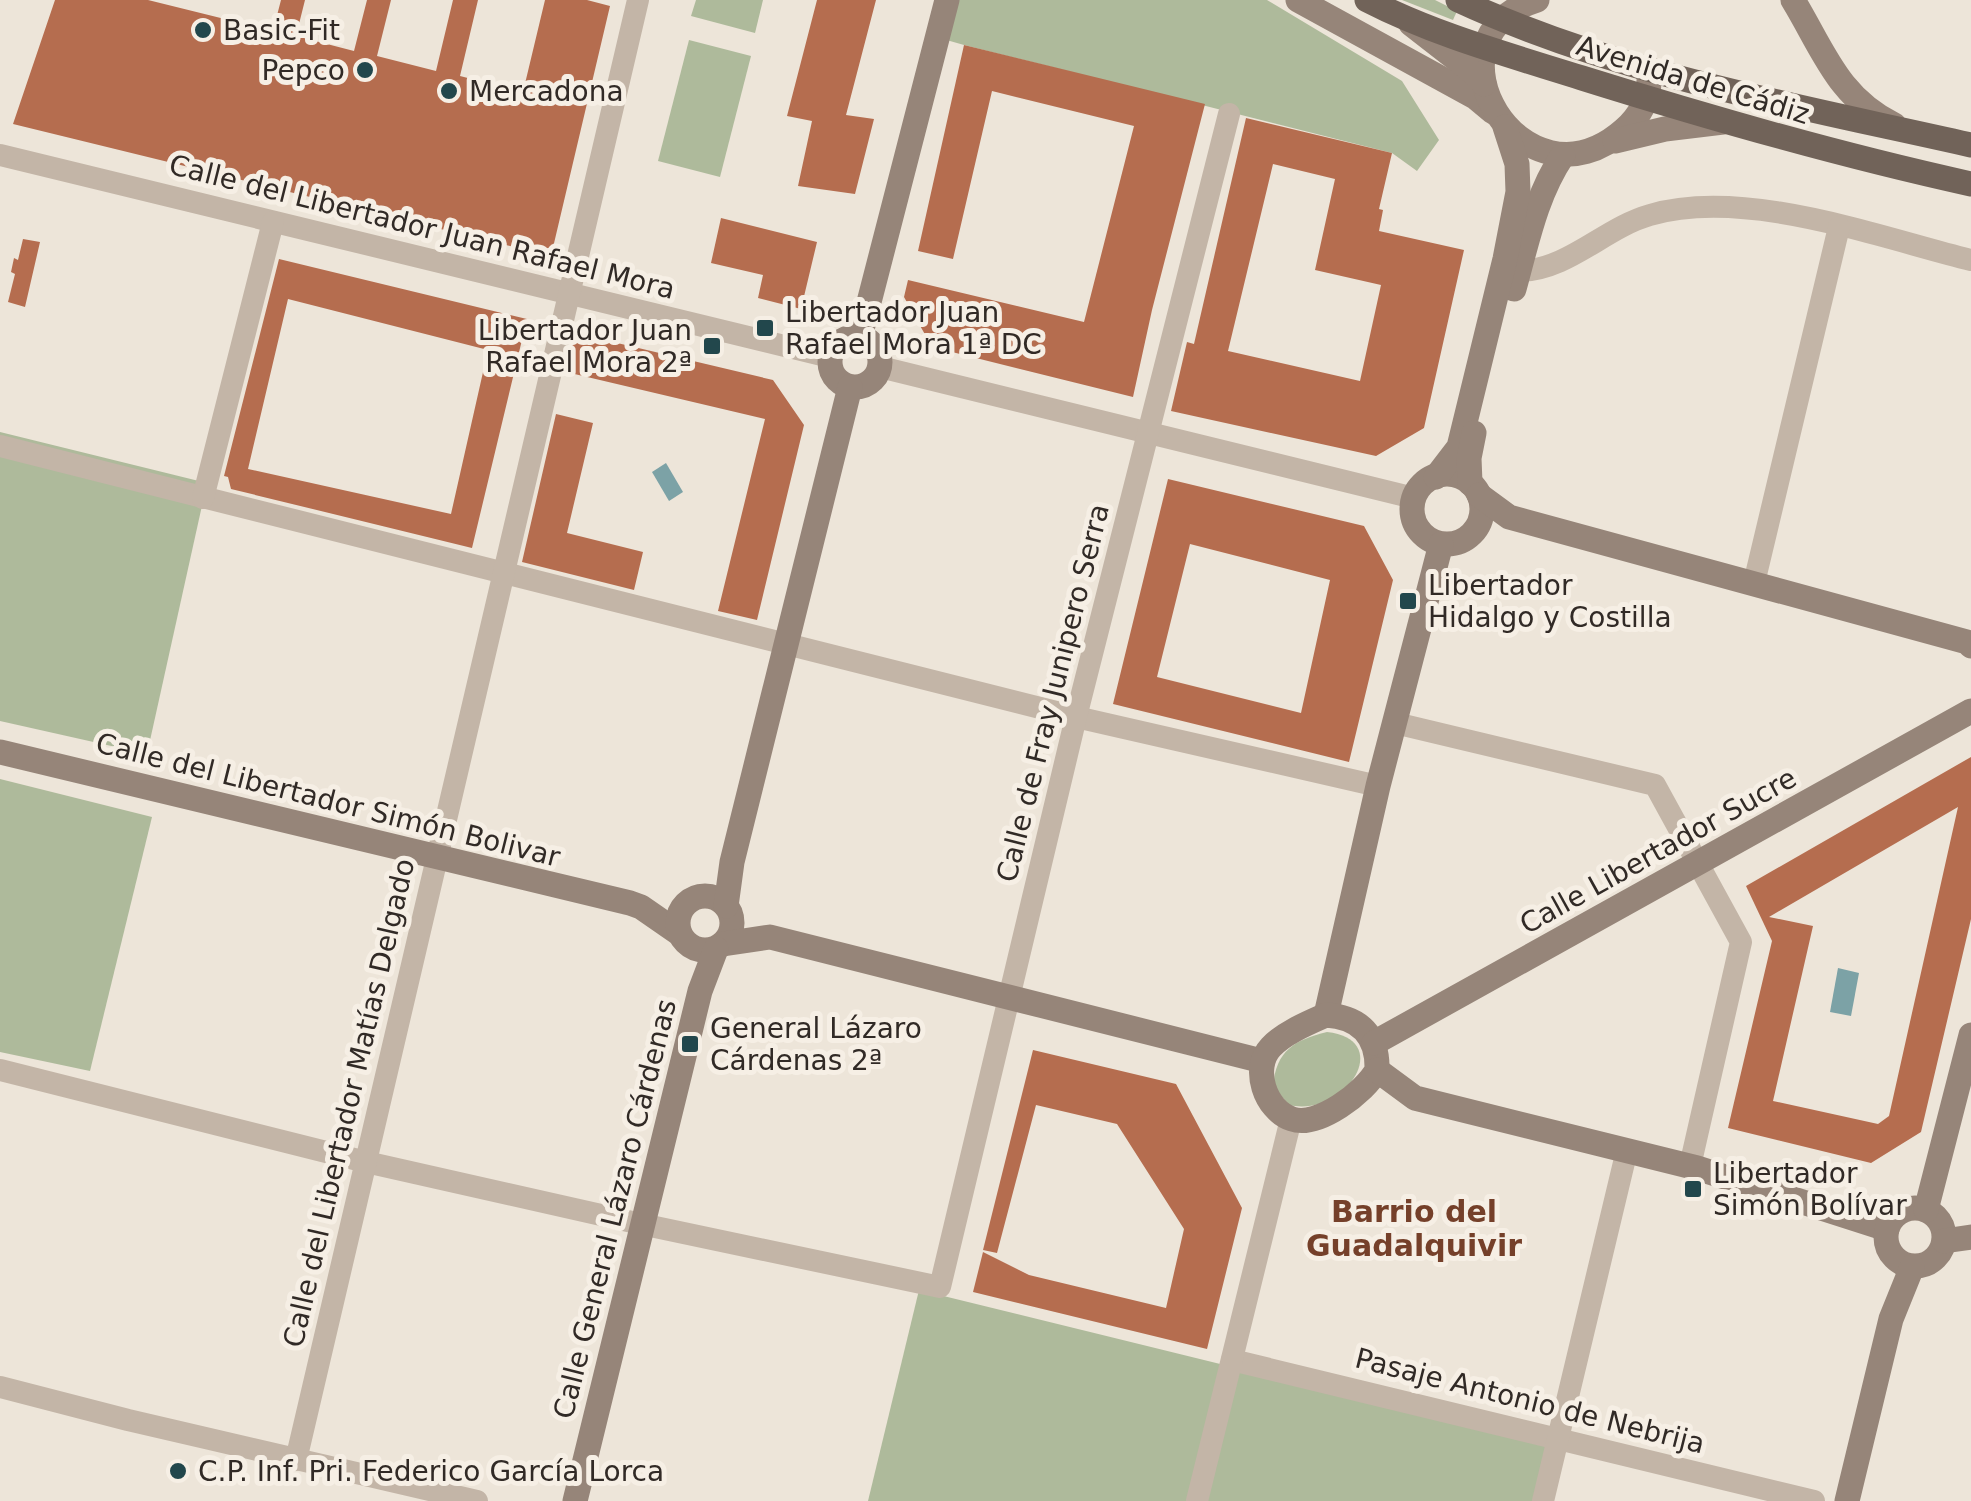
<svg xmlns="http://www.w3.org/2000/svg" width="1971" height="1501" viewBox="0 0 1971 1501" font-family="'DejaVu Sans',sans-serif">
  <style>
    .green { fill: #aeba9b }
    .water { fill: #7ca2a6 }
    .building { fill: #b56d4f; fill-rule: evenodd }
    .lines { fill: none; stroke-linecap: round; stroke-linejoin: round }
    .street { stroke: #c3b5a7; stroke-width: 22 }
    .secondary { stroke: #968579; stroke-width: 25 }
    .primary { stroke: #716359; stroke-width: 25 }
    .poi-dot { fill: #22474c; stroke: #f6efe5; stroke-width: 4 }
    .labels { text-anchor: middle; dominant-baseline: central; stroke-width: 10; stroke-linejoin: round; paint-order: stroke }
    .poi-label { font-size: 28px; fill: #312a26; stroke: #f6efe5; text-anchor: start }
    .street-label { font-size: 28px; fill: #312a26; stroke: #f6efe5 }
    .neighbourhood-label { font-size: 30px; font-weight: bold; fill: #75402a; stroke: #f6efe5 }
  </style>
  <rect width="100%" height="100%" fill="#ede5d9"/>
  <g class="green">
    <path d="M696,0H763L755,33L691,16Z"/>
    <path d="M937,0H1267L1402,81L1439,140L1417,171L1392,153L964,45L929,35Z"/>
    <path d="M1402,0H1435L1457,11L1453,20Z"/>
    <path d="M689,40L751,56L720,177L658,161Z"/>
    <path d="M0,432L207,483L147,754L0,721Z"/>
    <path d="M0,779L152,817L90,1071L0,1052Z"/>
    <path d="M1327,1032C1396,1040 1345,1118 1289,1105L1273,1086C1276,1051 1294,1040 1327,1032Z"/>
    <path d="M919,1290L1562,1448L1549,1501H868Z"/>
  </g>
  <g class="water">
    <path d="M666,463L683,492L669,501L652,472Z"/>
    <path d="M1838,968L1859,973L1851,1016L1830,1012Z"/>
  </g>
  <g class="building">
    <path d="M55,0H148L273,31L281,0H305L296,36L354,51L367,0H391L377,56L436,71L453,0H478L460,76L523,92L545,0H587L610,6L551,256L13,124Z"/>
    <path d="M817,0H876L846,115L874,119L855,194L798,186L812,121L787,116Z"/>
    <path d="M964,45L1205,104L1152,310L1133,397L932,347L904,297L908,280L1084,322L1134,126L992,91L953,259L918,251Z"/>
    <path d="M1246,118L1392,153L1379,209L1383,210L1379,231L1464,250L1424,428L1376,456L1171,411L1187,342L1194,344ZM1273,164L1335,179L1315,270L1381,285L1360,381L1228,351Z"/>
    <path d="M721,218L817,242L801,309L758,298L763,275L711,263Z"/>
    <path d="M23,239L40,242L25,307L8,302L15,274L11,272L14,258L18,260Z"/>
    <path d="M279,259L527,319L472,548L231,489L228,477L224,476ZM288,299L488,350L451,514L248,469Z"/>
    <path d="M575,333L773,380L804,425L757,620L718,611L765,419L566,372Z"/>
    <path d="M556,414L593,423L567,533L643,552L634,590L522,562Z"/>
    <path d="M1168,479L1364,526L1393,580L1349,762L1113,704ZM1190,544L1330,580L1301,713L1157,677Z"/>
    <path d="M1971,757V919L1921,1132L1871,1163L1728,1128L1772,941L1746,886ZM1958,807L1889,1116L1878,1124L1773,1101L1813,926L1769,917Z"/>
    <path d="M1033,1050L1176,1084L1242,1208L1207,1349L973,1292L983,1252L1029,1275L1166,1308L1184,1229L1117,1124L1036,1105L997,1253L983,1250Z"/>
  </g>
  <g class="lines">
    <g class="street">
      <path d="M0,155L830,357"/>
      <path d="M1519,271C1569,270 1604,228 1650,215C1744,187 1878,237 1971,260"/>
      <path d="M880,367L1414,498"/>
      <path d="M0,446L1076,717L1378,786"/>
      <path d="M203,498L273,222"/>
      <path d="M1754,583L1839,227"/>
      <path d="M1395,723L1655,785L1741,942L1690,1166"/>
      <path d="M0,1070L366,1162L641,1224L940,1287L1076,717L1229,114"/>
      <path d="M1232,1360L1814,1501"/>
      <path d="M0,1387L128,1420L477,1501"/>
      <path d="M296,1460L638,0"/>
      <path d="M1197,1501L1291,1119"/>
      <path d="M1543,1501L1627,1150"/>
    </g>
    <g class="secondary">
      <path d="M1298,0L1475,97L1493,112"/>
      <path d="M1537,0C1414,38 1523,219 1624,130C1640,116 1650,98 1649,76"/>
      <path d="M1793,0C1824,51 1837,96 1894,125"/>
      <path d="M1411,24L1474,73L1484,84"/>
      <path d="M1615,141L1665,129L1723,122"/>
      <path d="M1514,289C1527,242 1536,195 1563,155"/>
      <circle cx="855" cy="362" r="25"/>
      <path d="M860,337L947,0"/>
      <circle cx="1447" cy="509" r="35"/>
      <path d="M1436,477L1459,447L1505,259L1518,192L1517,164L1505,127"/>
      <path d="M1470,483L1469,458L1474,433"/>
      <path d="M1479,495L1509,517L1967,642L1971,646"/>
      <path d="M0,752L630,903L641,907L680,934"/>
      <circle cx="705" cy="923" r="27"/>
      <path d="M726,906L732,862L850,387"/>
      <path d="M723,944L770,937L1262,1061"/>
      <path d="M1326,1015L1378,786L1441,544"/>
      <path d="M1326,1015C1360,1017 1378,1036 1377,1070C1365,1092 1318,1128 1292,1119C1265,1110 1251,1068 1271,1047C1284,1033 1308,1023 1326,1015Z"/>
      <path d="M1374,1043L1971,711"/>
      <path d="M1377,1070L1415,1098L1697,1168L1887,1229"/>
      <circle cx="1915" cy="1237" r="29"/>
      <path d="M1926,1210L1971,1035"/>
      <path d="M1944,1241L1971,1237"/>
      <path d="M575,1501L700,991L716,949"/>
      <path d="M1847,1501L1891,1319L1912,1267"/>
    </g>
    <g class="primary">
      <path d="M1367,0C1435,35 1509,55 1582,78C1710,118 1839,155 1971,184"/>
      <path d="M1458,0C1620,75 1798,106 1971,145"/>
    </g>
  </g>
  <g class="poi-dot">
    <circle cx="203" cy="30" r="10"/>
    <circle cx="365" cy="70" r="10"/>
    <circle cx="449" cy="91" r="10"/>
    <rect x="755" y="318" width="20" height="20" rx="5"/>
    <rect x="702" y="336" width="20" height="20" rx="5"/>
    <rect x="1398" y="591" width="20" height="20" rx="5"/>
    <rect x="680" y="1034" width="20" height="20" rx="5"/>
    <rect x="1683" y="1179" width="20" height="20" rx="5"/>
    <circle cx="178" cy="1471" r="10"/>
  </g>
  <g class="labels">
    <g class="poi-label">
      <text x="223" y="30">Basic-Fit</text>
      <text x="345" y="70" text-anchor="end">Pepco</text>
      <text x="469" y="91">Mercadona</text>
      <text x="785" y="312">Libertador Juan<tspan x="785" dy="32">Rafael Mora 1ª DC</tspan></text>
      <text x="692" y="330" text-anchor="end">Libertador Juan<tspan x="692" dy="32">Rafael Mora 2ª</tspan></text>
      <text x="1428" y="585">Libertador<tspan x="1428" dy="32">Hidalgo y Costilla</tspan></text>
      <text x="710" y="1028">General Lázaro<tspan x="710" dy="32">Cárdenas 2ª</tspan></text>
      <text x="1713" y="1173">Libertador<tspan x="1713" dy="32">Simón Bolívar</tspan></text>
      <text x="198" y="1471">C.P. Inf. Pri. Federico García Lorca</text>
    </g>
    <g class="street-label">
      <text transform="translate(1693 80) rotate(17)">Avenida de Cádiz</text>
      <text transform="translate(422 227) rotate(14)">Calle del Libertador Juan Rafael Mora</text>
      <text transform="translate(1053 693) rotate(-76)">Calle de Fray Junipero Serra</text>
      <text transform="translate(328 800) rotate(14)">Calle del Libertador Simón Bolivar</text>
      <text transform="translate(1658 851) rotate(-29)">Calle Libertador Sucre</text>
      <text transform="translate(349 1103) rotate(-77)">Calle del Libertador Matías Delgado</text>
      <text transform="translate(615 1209) rotate(-76)">Calle General Lázaro Cárdenas</text>
      <text transform="translate(1530 1401) rotate(14)">Pasaje Antonio de Nebrija</text>
    </g>
    <g class="neighbourhood-label">
      <text x="1414" y="1211">Barrio del<tspan x="1414" dy="34">Guadalquivir</tspan></text>
    </g>
  </g>
</svg>
